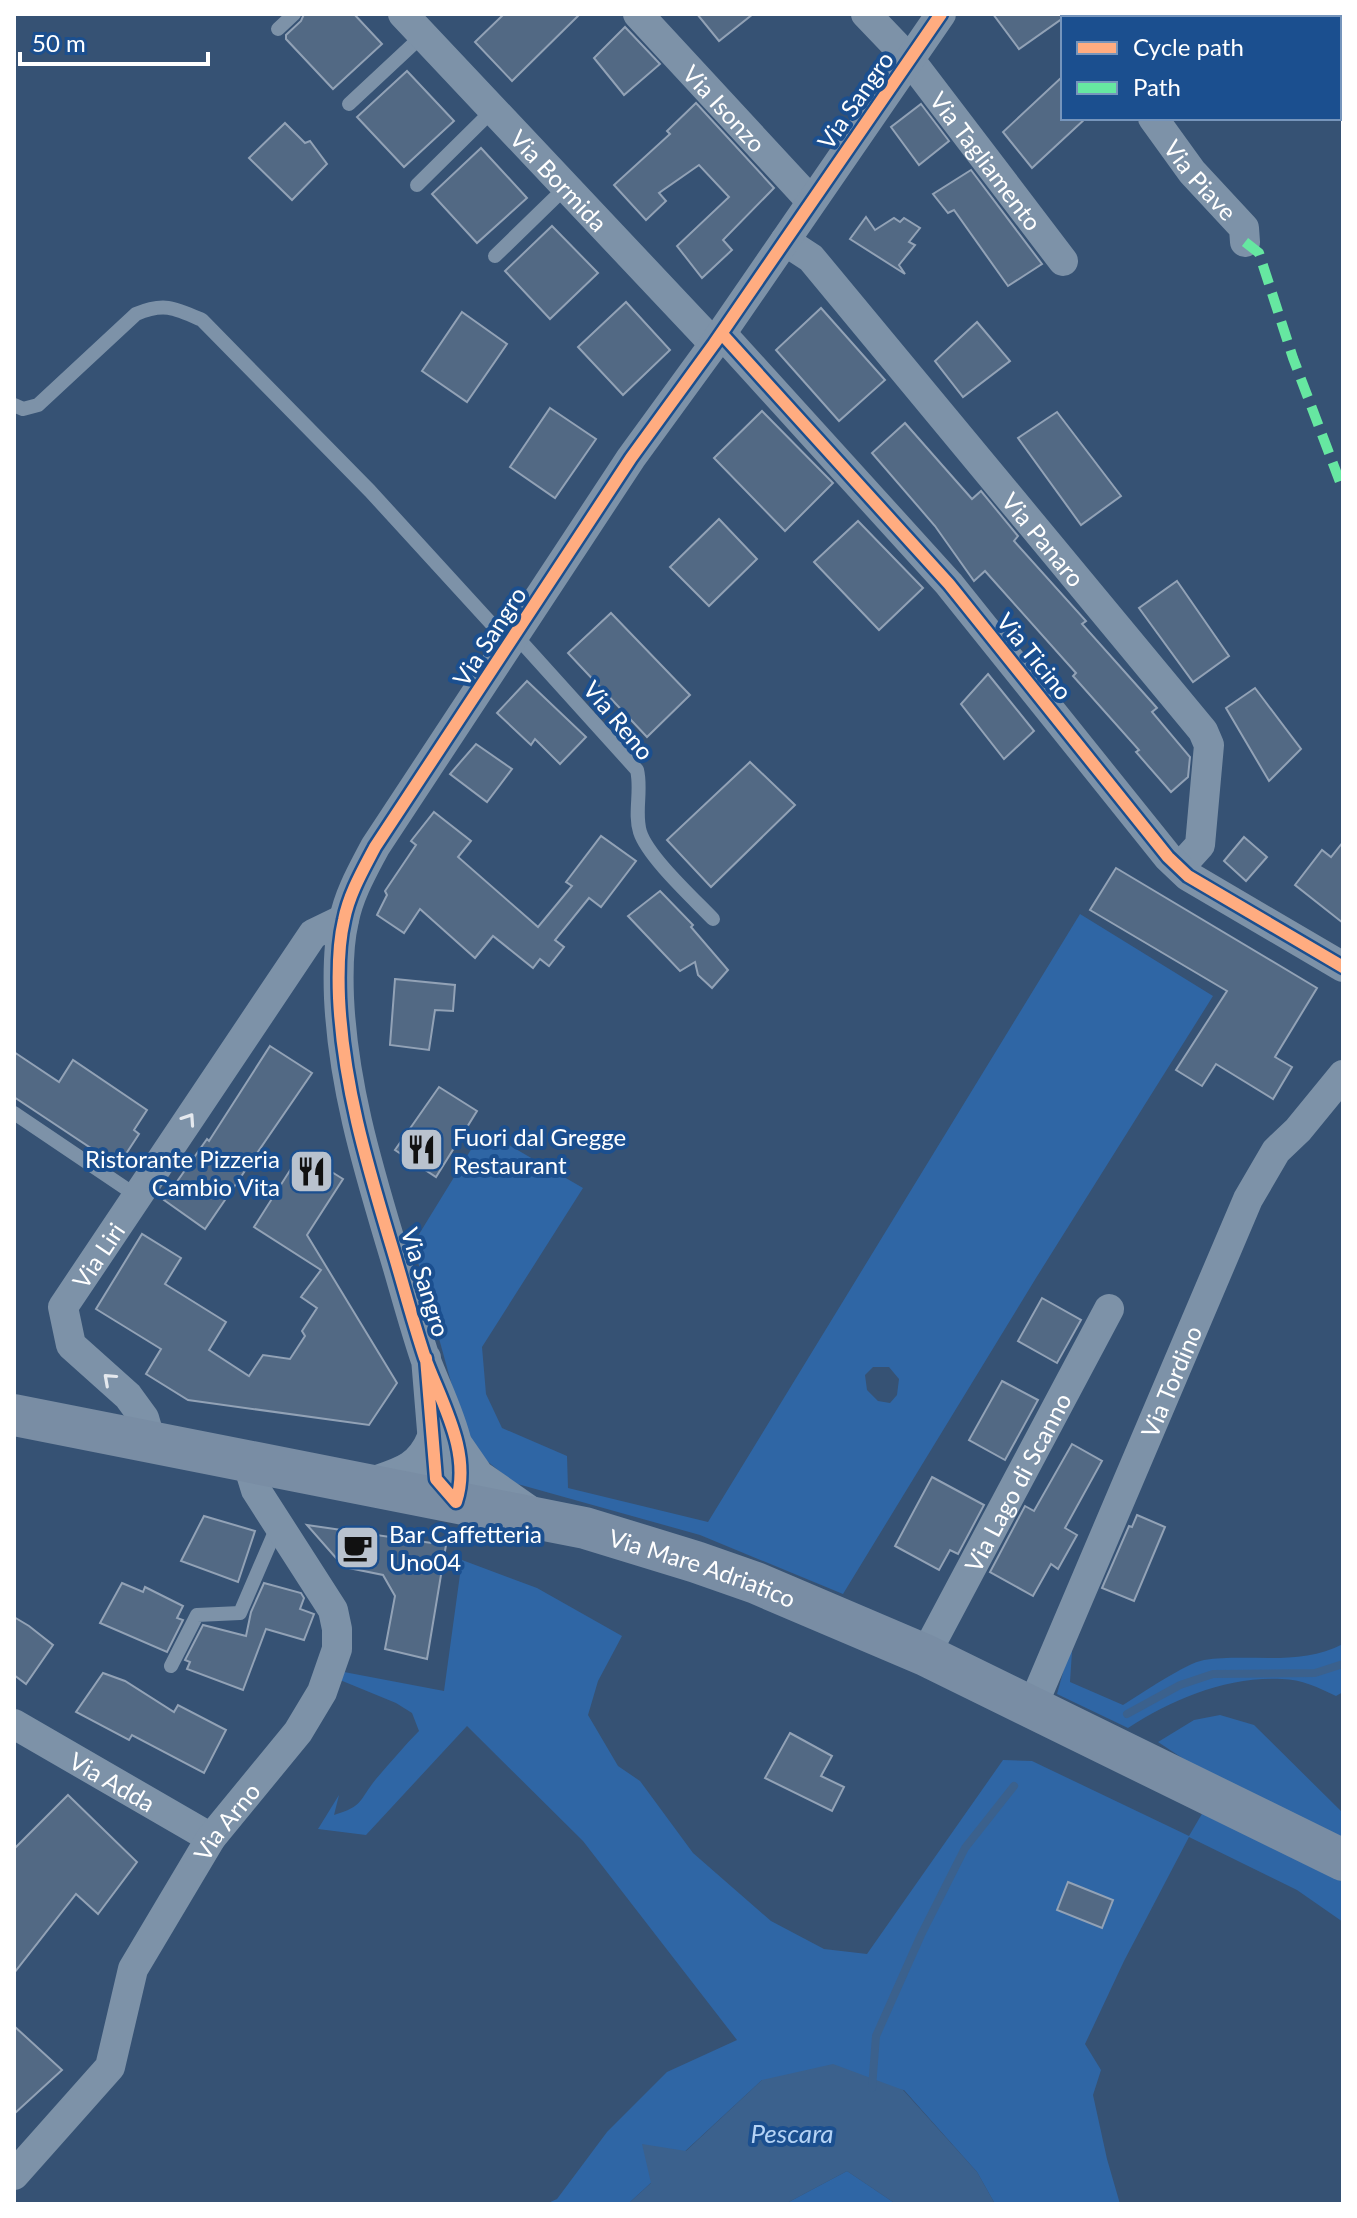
<svg xmlns="http://www.w3.org/2000/svg" width="1357" height="2218" viewBox="0 0 1357 2218" font-family="Lato,sans-serif">
  <style>
    .green { fill: #2f66a5; fill-rule: evenodd }
    .water { fill: #3b618d }
    .lines { fill: none; stroke-linecap: round; stroke-linejoin: round }
    .stream { stroke: #3b618d; stroke-width: 8 }
    .building { fill: #526984; stroke: #92a2b6; stroke-width: 2 }
    .lane { stroke: #7d92a8; stroke-width: 14 }
    .street { stroke: #7d92a8; stroke-width: 30 }
    .secondary { stroke: #798da4; stroke-width: 42 }
    .quiet { stroke: #66e7a1; stroke-width: 10; stroke-dasharray: 20 10; stroke-linecap: butt }
    .cycleway-casing { stroke: #1b4f8f; stroke-width: 17 }
    .cycleway { stroke: #ffac80; stroke-width: 12 }
    .oneway { stroke: #e5e9ee }
    .labels { text-anchor: middle; dominant-baseline: central; stroke-width: 8; stroke-linejoin: round; paint-order: stroke }
    .street-label { font-size: 24px; fill: #fff; stroke: #1b4f8f }
    .poi-label { font-size: 24px; fill: #fff; stroke: #1b4f8f; text-anchor: start }
    .water-label { font-size: 26px; font-style: italic; fill: #b5d3f5; stroke: #1b4f8f }
  </style>
  <rect width="100%" height="100%" fill="#365274"/>
  <g class="green">
    <path d="M1080,914L1213,996L1036,1278L843,1594L700,1535L514,1483L482,1457L462,1422L413,1244L483,1130L583,1188L482,1347L486,1394L502,1428L567,1456L568,1488L708,1522ZM873,1367H889L899,1379L897,1395L890,1403L878,1401L867,1390L865,1375Z"/>
    <path d="M462,1560L537,1588L622,1636L598,1681L588,1715L618,1766L640,1781L693,1853L771,1921L824,1949L867,1954L1003,1760L1032,1761L1189,1836L1220,1783L1158,1742L1194,1720L1220,1715L1254,1725L1343,1813V1922L1297,1890L1189,1837L1124,1961L1085,2044L1101,2070L1093,2095L1107,2159L1120,2204H995L977,2172L904,2090L762,2080L628,2204H546L557,2199L607,2132L667,2072L737,2040L583,1841L467,1726L366,1835L318,1829L339,1795L334,1815C364,1806 359,1800 376,1779C390,1763 404,1746 419,1731L412,1713L396,1703L340,1680L344,1672L444,1691Z"/>
    <path d="M1073,1636L1070,1682L1123,1705C1141,1694 1186,1663 1204,1660C1250,1653 1300,1667 1343,1644V1692L1336,1696C1319,1688 1301,1679 1282,1679C1227,1676 1173,1699 1128,1728L1057,1694Z"/>
    <path d="M847,2171L896,2204H785Z"/>
  </g>
  <path class="water" d="M833,2064L903,2090L977,2172L995,2204H896L847,2171L785,2204H628L651,2183L642,2144L686,2151L762,2080Z"/>
  <g class="lines">
    <g class="stream">
      <path d="M1127,1714L1180,1685L1213,1674L1315,1673L1343,1664"/>
      <path d="M872,2088L876,2036L921,1935L965,1848L1014,1786"/>
    </g>
  </g>
  <g class="building">
    <path d="M304,14H354L382,44L333,89L286,39V35L301,21Z"/>
    <path d="M504,14H580L512,81L475,42Z"/>
    <path d="M697,14H753L719,41Z"/>
    <path d="M993,14H1062L1063,18L1019,49Z"/>
    <path d="M625,27L660,64L624,95L594,58Z"/>
    <path d="M407,71L454,121L404,167L357,117Z"/>
    <path d="M1063,76V118H1086L1032,168L1003,132Z"/>
    <path d="M696,103L774,188L723,240L732,250L702,278L677,246L729,197L699,165L659,193L666,201L646,220L614,185L670,134L667,131Z"/>
    <path d="M921,104L949,141L919,165L891,127Z"/>
    <path d="M285,123L305,143L310,141L327,164L292,200L249,158Z"/>
    <path d="M481,148L527,198L477,243L432,194Z"/>
    <path d="M971,170L1042,264L1008,286L954,210L948,213L933,194Z"/>
    <path d="M866,217L875,230L894,218L900,222L904,218L920,228L909,242L915,245L899,265L905,274L850,239Z"/>
    <path d="M552,226L598,273L550,319L505,271Z"/>
    <path d="M626,302L670,350L623,395L578,347Z"/>
    <path d="M821,308L885,380L839,421L776,350Z"/>
    <path d="M462,312L507,344L467,402L422,371Z"/>
    <path d="M977,322L1010,361L963,397L935,361Z"/>
    <path d="M550,408L596,439L555,498L510,467Z"/>
    <path d="M762,411L833,483L785,531L714,458Z"/>
    <path d="M1057,412L1121,496L1081,525L1018,438Z"/>
    <path d="M905,423L972,499L981,491L1018,536L1014,541L1086,621L1082,624L1157,708L1152,712L1190,757L1188,777L1171,792L1136,752L1139,750L1073,676L1076,673L985,571L974,581L935,526L872,453Z"/>
    <path d="M719,519L757,559L709,606L670,567Z"/>
    <path d="M858,521L923,588L879,630L814,562Z"/>
    <path d="M1177,581L1229,656L1193,682L1139,608Z"/>
    <path d="M611,613L690,695L647,737L568,653Z"/>
    <path d="M988,674L1034,731L1004,759L961,704Z"/>
    <path d="M527,681L586,737L560,764L535,739L531,745L497,713Z"/>
    <path d="M1255,688L1301,749L1269,781L1226,708Z"/>
    <path d="M476,744L512,769L487,802L450,774Z"/>
    <path d="M750,762L795,805L711,887L667,840Z"/>
    <path d="M434,812L471,841L458,857L538,927L572,886L566,882L601,836L636,861L601,907L589,898L555,940L564,947L549,966L540,959L533,968L493,936L475,958L420,909L404,933L377,915L387,895L385,891L416,845L411,841Z"/>
    <path d="M1244,837L1267,857L1246,881L1224,861Z"/>
    <path d="M1343,842V923L1295,885L1322,850L1331,857Z"/>
    <path d="M1116,868L1317,988L1275,1057L1292,1067L1273,1099L1216,1064L1202,1086L1176,1070L1227,991L1090,910Z"/>
    <path d="M660,891L693,925L691,927L728,970L712,988L698,975L695,962L680,971L628,916Z"/>
    <path d="M395,979L455,985L453,1011L435,1010L429,1050L390,1045Z"/>
    <path d="M270,1046L312,1073L205,1229L164,1200L207,1139L209,1141Z"/>
    <path d="M14,1052L59,1082L73,1060L147,1110L134,1130L139,1134L118,1166L14,1097Z"/>
    <path d="M439,1087L477,1111L436,1177L395,1150Z"/>
    <path d="M301,1153L343,1179L307,1235L397,1383L369,1425L188,1400L146,1374L161,1349L96,1309L142,1234L181,1258L165,1284L226,1322L209,1350L249,1376L263,1355L290,1359L305,1336L302,1331L317,1308L301,1297L321,1270L254,1227Z"/>
    <path d="M1042,1298L1081,1320L1057,1363L1018,1341Z"/>
    <path d="M1002,1381L1038,1400L1005,1460L969,1440Z"/>
    <path d="M1072,1444L1102,1461L1065,1528L1077,1535L1058,1569L1051,1564L1033,1596L990,1572L1025,1506L1034,1511Z"/>
    <path d="M932,1477L984,1505L958,1554L950,1550L939,1570L895,1546Z"/>
    <path d="M1137,1515L1165,1527L1134,1601L1102,1588L1129,1526L1132,1527Z"/>
    <path d="M204,1516L255,1531L238,1582L181,1561Z"/>
    <path d="M307,1525L446,1545L427,1659L385,1649L395,1596L383,1575L344,1567Z"/>
    <path d="M122,1583L143,1592L145,1587L183,1606L177,1618L183,1620L167,1652L100,1623Z"/>
    <path d="M264,1583L301,1593L304,1598L300,1609L314,1614L304,1640L266,1629L243,1690L187,1669L190,1662L185,1660L203,1625L246,1636L251,1612Z"/>
    <path d="M14,1617L29,1626L53,1645L26,1684L14,1675Z"/>
    <path d="M103,1673L125,1681L174,1712L178,1705L226,1730L204,1773L132,1735L129,1740L76,1712Z"/>
    <path d="M790,1733L832,1756L821,1776L844,1787L832,1811L765,1778Z"/>
    <path d="M68,1795L137,1862L98,1914L76,1894L14,1973V1849Z"/>
    <path d="M1068,1882L1113,1900L1102,1928L1057,1910Z"/>
    <path d="M14,2026L62,2070L14,2114Z"/>
  </g>
  <g class="lines">
    <g class="lane">
      <path d="M278,29L294,14"/>
      <path d="M349,104L423,35"/>
      <path d="M417,185L493,110"/>
      <path d="M495,256L566,187"/>
      <path d="M14,405L23,409L38,405L136,314C164,302 175,308 202,320L370,491L510,644"/>
      <path d="M516,636L637,770C642,790 634,813 640,832C648,857 694,899 713,919"/>
      <path d="M14,1113L137,1196"/>
      <path d="M171,1666L197,1615L240,1613L277,1527"/>
    </g>
    <g class="street">
      <path id="s1" d="M403,14L714,344"/>
      <path id="s2" d="M638,14L811,201"/>
      <path id="s3" d="M866,14L910,60L1063,261"/>
      <path d="M1080,14L1083,18"/>
      <path id="s4" d="M1153,118L1192,172L1244,228L1245,242"/>
      <path id="s5" d="M785,241L811,258L1203,731L1209,745L1200,845L1180,867"/>
      <path d="M722,334L949,584L1168,857L1188,876L1343,967"/>
      <path d="M426,1358L436,1479L456,1502C472,1453 442,1404 425,1358C412,1319 402,1280 390,1241C366,1161 343,1083 339,998C338,972 338,945 344,920C349,894 363,870 375,847L631,458L714,344L941,14"/>
      <path id="s6" d="M151,1442L144,1418L128,1396L71,1345L63,1307L313,934L344,919"/>
      <path d="M459,1446L479,1475L532,1512"/>
      <path d="M365,1484C397,1473 419,1470 432,1437"/>
      <path id="s7" d="M925,1655L1109,1309"/>
      <path id="s8" d="M1032,1707L1248,1199L1276,1151L1298,1130L1343,1075"/>
      <path id="s9" d="M14,1724L211,1838"/>
      <path id="s10" d="M14,2175L110,2067L133,1969L211,1838L298,1732L322,1692L337,1649V1629L333,1610L256,1490L247,1461"/>
    </g>
    <path class="secondary" id="s11" d="M14,1415L585,1528L696,1562L756,1583L925,1655L1343,1860"/>
    <path class="quiet" d="M1245,242L1259,253L1293,358L1343,490"/>
    <defs>
      <g id="cycleway">
        <path d="M722,334L949,584L1168,857L1188,876L1343,967"/>
        <path d="M426,1358L436,1479L456,1502C472,1453 442,1404 425,1358C412,1319 402,1280 390,1241C366,1161 343,1083 339,998C338,972 338,945 344,920C349,894 363,870 375,847L631,458L714,344L941,14"/>
      </g>
    </defs>
    <use href="#cycleway" class="cycleway-casing"/>
    <use href="#cycleway" class="cycleway"/>
  </g>
  <defs><path id="oneway-chevron" d="M-2-3.5L2.5 0L-2 3.5" fill="none" stroke-width="1.6" stroke-linecap="round" stroke-linejoin="round" transform="scale(2)"/></defs>
  <g class="oneway">
    <use href="#oneway-chevron" transform="translate(189 1119) rotate(-56)"/>
    <use href="#oneway-chevron" transform="translate(109 1379) rotate(-138)"/>
  </g>
  <defs>
    <symbol id="restaurant-square" viewBox="-11 -11 22 22"><rect x="-9" y="-9" width="18" height="18" rx="4" fill="#b9c2ce" stroke="#1b4f8f"/><path d="M-5-6h1v4h1v-4h1v4h1v-4h1v5L-1.5 .5V6h-2V.5L-5-1ZM5-6V6H3V1.5H1.5Q1.5-4 5-6Z" fill="#111"/></symbol>
    <symbol id="cafe-square" viewBox="-11 -11 22 22"><rect x="-9" y="-9" width="18" height="18" rx="4" fill="#b9c2ce" stroke="#1b4f8f"/><path d="M-5.5-4.5H6V0H3Q3 3.5 0 3.5H-2.5Q-5.5 3.5-5.5 0ZM3-3.2v2h1.7v-2ZM-6 4.5H4V6H-6Z" fill="#111"/></symbol>
  </defs>
  <g fill-rule="evenodd">
    <use href="#restaurant-square" x="396" y="1124" width="51" height="51"/>
    <use href="#restaurant-square" x="286" y="1146" width="51" height="51"/>
    <use href="#cafe-square" x="332" y="1522" width="51" height="51"/>
  </g>
  <g class="labels">
    <g class="street-label">
      <text transform="translate(855 100) rotate(-55)">Via Sangro</text>
      <text stroke="none"><textPath href="#s2" startOffset="128">Via Isonzo</textPath></text>
      <text stroke="none"><textPath href="#s3" startOffset="190">Via Tagliamento</textPath></text>
      <text stroke="none"><textPath href="#s1" startOffset="228">Via Bormida</textPath></text>
      <text stroke="none"><textPath href="#s4" startOffset="78">Via Piave</textPath></text>
      <text stroke="none"><textPath href="#s5" startOffset="396">Via Panaro</textPath></text>
      <text transform="translate(489 636) rotate(-57)">Via Sangro</text>
      <text transform="translate(1035 656) rotate(51)">Via Ticino</text>
      <text transform="translate(619 720) rotate(50)">Via Reno</text>
      <text stroke="none"><textPath href="#s6" startOffset="230">Via Liri</textPath></text>
      <text transform="translate(426 1282) rotate(73)">Via Sangro</text>
      <text stroke="none"><textPath href="#s8" startOffset="354">Via Tordino</textPath></text>
      <text stroke="none"><textPath href="#s7" startOffset="196">Via Lago di Scanno</textPath></text>
      <text stroke="none"><textPath href="#s11" startOffset="706">Via Mare Adriatico</textPath></text>
      <text stroke="none"><textPath href="#s9" startOffset="114">Via Adda</textPath></text>
      <text stroke="none"><textPath href="#s10" startOffset="420">Via Arno</textPath></text>
    </g>
    <g class="poi-label">
      <text x="453" y="1136">Fuori dal Gregge<tspan x="453" dy="28">Restaurant</tspan></text>
      <text x="280" y="1158" text-anchor="end">Ristorante Pizzeria<tspan x="280" dy="28">Cambio Vita</tspan></text>
      <text x="389" y="1533">Bar Caffetteria<tspan x="389" dy="28">Uno04</tspan></text>
    </g>
    <g class="water-label">
      <text x="792" y="2133">Pescara</text>
    </g>
  </g>
  <rect width="1357" height="2218" fill="none" stroke="#ffffff" stroke-width="32"/>
  <rect x="1061" y="16" width="280" height="104" fill="#1b4f8f" stroke="#7695bc" stroke-width="2"/>
  <rect x="1077" y="42" width="40" height="12" fill="#ffac80" stroke="#7695bc" stroke-width="2"/>
  <text x="1133" y="56" font-size="24" fill="#ffffff">Cycle path</text>
  <rect x="1077" y="82" width="40" height="12" fill="#66e7a1" stroke="#7695bc" stroke-width="2"/>
  <text x="1133" y="96" font-size="24" fill="#ffffff">Path</text>
  <path d="M20 52v12h188v-12" fill="none" stroke="#ffffff" stroke-width="4"/>
  <text x="32" y="52" font-size="24" fill="#ffffff" stroke="#1b4f8f" stroke-width="6" paint-order="stroke">50 m</text>
</svg>
